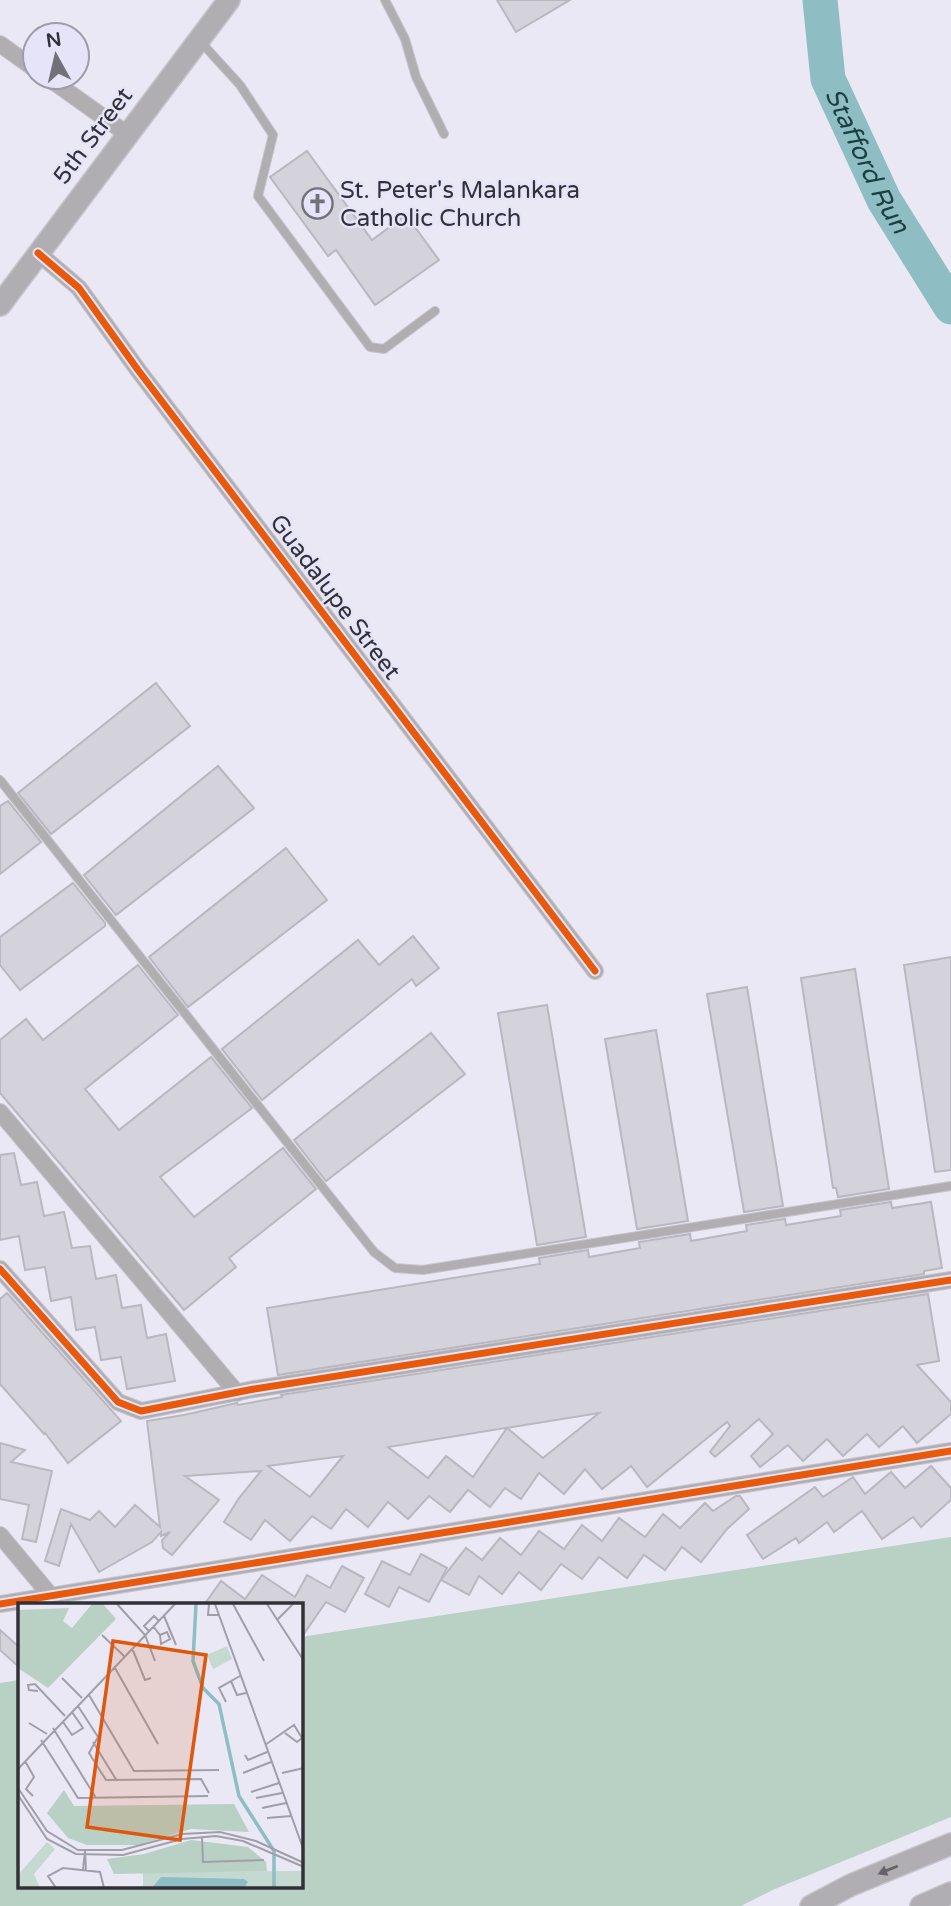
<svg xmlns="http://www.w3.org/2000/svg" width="951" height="1906" viewBox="0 0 951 1906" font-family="'Varela Round',sans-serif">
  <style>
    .forest { fill: #b8d1c4 }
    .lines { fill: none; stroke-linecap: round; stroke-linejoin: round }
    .river { stroke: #8ebdc4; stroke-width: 35 }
    .building { fill: #d4d2db; stroke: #b9b7c0; stroke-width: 2; fill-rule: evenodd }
    .service-casing { stroke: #c6c4ce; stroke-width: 10 }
    .minor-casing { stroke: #c6c4ce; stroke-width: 18 }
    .secondary-casing { stroke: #c6c4ce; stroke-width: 24 }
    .service { stroke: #b1aeb2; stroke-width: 8 }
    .minor { stroke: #b1aeb2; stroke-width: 16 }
    .secondary { stroke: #b0aeb3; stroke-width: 21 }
    .cycleway-casing { stroke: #e6e4f8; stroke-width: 11 }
    .cycleway { stroke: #e8590c; stroke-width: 7 }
    .oneway { fill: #646369 }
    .labels { text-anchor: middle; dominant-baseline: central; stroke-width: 5; stroke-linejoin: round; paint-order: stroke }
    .street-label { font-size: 24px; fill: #323138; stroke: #e6e4f8 }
    .poi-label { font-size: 24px; fill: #323138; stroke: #e6e4f8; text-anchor: start }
    .water-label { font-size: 26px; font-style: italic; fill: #1b3e40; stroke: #e6e4f8 }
    .inset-river { fill: none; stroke: #8ebdc4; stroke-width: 3.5 }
    .inset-road { fill: none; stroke: #a09fa9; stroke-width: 2 }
    .view { fill: #df570e; fill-opacity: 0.15; stroke: #df570e; stroke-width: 3.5 }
    .inset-edge { fill: none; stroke: #323138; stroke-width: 3.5 }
  </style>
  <rect width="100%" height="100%" fill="#eae8f4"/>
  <path class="forest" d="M951,1537V1817L775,1889L741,1906H0V1683L19,1680V1887H301V1637Z"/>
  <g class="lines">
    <path class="river" id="s1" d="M820,0L828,79L884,200L951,307"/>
  </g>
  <g class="building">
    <path d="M497,0H570L516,32Z"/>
    <path d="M307,151L372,240L406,215L439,260L375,305L336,250L328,256L270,177Z"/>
    <path d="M156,683L190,726L51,834L18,793Z"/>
    <path d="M218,766L254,808L116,915L84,875Z"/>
    <path d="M8,801L41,842L0,874V806Z"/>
    <path d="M286,848L327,900L188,1007L149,957Z"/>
    <path d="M73,883L105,923V926L20,990L0,965V937Z"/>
    <path d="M413,936L439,968L416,986L412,979L262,1100L222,1049L358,940L379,965Z"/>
    <path d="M951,957V1170L935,1172L904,965Z"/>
    <path d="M138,965L178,1015L85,1089L119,1130L211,1057L252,1108L160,1177L194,1217L283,1148L316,1189L229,1258L236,1267L184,1310L0,1093V1040L26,1019L43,1040Z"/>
    <path d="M855,969L889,1189L838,1197L836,1188H833L801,978Z"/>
    <path d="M747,987L783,1206L744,1212L707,994Z"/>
    <path d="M547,1005L586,1237L537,1245L498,1013Z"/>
    <path d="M656,1030L688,1221L637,1229L605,1039Z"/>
    <path d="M431,1033L465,1074L326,1181L294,1140Z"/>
    <path d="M14,1153L21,1185L37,1182L44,1216L64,1212L72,1248L90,1246L96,1279L116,1275L122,1308L141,1305L147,1338L166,1334L175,1381L127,1389L121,1357L101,1360L95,1327L76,1330L71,1297L51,1301L45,1267L25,1270L19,1236L0,1240V1155Z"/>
    <path d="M891,1202L892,1208L931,1202L942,1268L924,1271V1274L278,1375L267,1308L540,1264L539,1258L588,1250L589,1257L640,1248L639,1242L690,1234L691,1241L747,1231L746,1225L785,1219L786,1225L841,1216L840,1210Z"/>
    <path d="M7,1293L121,1421L68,1463L45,1433L44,1434L0,1384V1299Z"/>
    <path d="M928,1294L939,1361L917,1365L951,1402V1414L917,1443L903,1426L879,1447L867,1434L843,1456L827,1439L803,1461L788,1445L760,1467L751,1456L773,1434L759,1419L715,1457L710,1452L730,1426L727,1422L647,1487L631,1466L602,1489L585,1469L564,1494L539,1473L521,1499L505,1488L490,1507L468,1490L450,1512L429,1496L408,1519L388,1502L368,1527L346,1509L331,1529L312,1516L290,1541L265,1520L251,1540L224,1522L239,1498L261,1471L185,1476L219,1500L172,1555L163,1548L162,1540L170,1532L161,1536V1532L152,1542L99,1572L71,1524L59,1566L45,1561L61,1509L90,1520L99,1511L115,1527L135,1505L160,1527L147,1421L184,1415L228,1405L237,1403L238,1405L282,1397L281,1395ZM599,1413L543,1458L507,1428L473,1477L446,1456L428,1478L388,1447ZM343,1456L310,1497L268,1466Z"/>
    <path d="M0,1443L25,1450L11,1462L52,1471L36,1542L22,1539L29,1505L0,1499Z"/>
    <path d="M931,1466L951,1488V1500L921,1527L913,1517L882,1539L862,1511L834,1532L827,1522L799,1543L796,1538L763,1559L747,1535L815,1487L823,1497L853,1477L865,1494L891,1472L905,1488Z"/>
    <path d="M736,1496H740L749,1509L727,1529L701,1562L682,1547L665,1570L644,1555L627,1578L599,1557L582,1579L561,1564L541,1590L519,1572L502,1594L479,1576L469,1595L441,1580L466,1548L482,1560L500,1538L521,1555L539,1531L564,1549L582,1525L602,1541L619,1518L645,1537L663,1514L680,1528L705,1503L713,1511Z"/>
    <path d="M421,1554L447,1568L429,1602L399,1587L389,1607L365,1594L382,1561L410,1575Z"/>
    <path d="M342,1566L364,1578L345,1612L326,1602L301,1638V1605H204L221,1581L245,1599L262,1575L295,1597L307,1575L330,1588Z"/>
    <path d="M0,1630L19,1647V1667L0,1650Z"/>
  </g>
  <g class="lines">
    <defs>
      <g id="service">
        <path d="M385,0L405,39L416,77L444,134"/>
        <path d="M199,40L240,85L273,135L258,196L370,347L384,349L435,311"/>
        <path d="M0,780L374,1252L395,1268L423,1270L951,1186"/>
      </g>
      <g id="minor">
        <path d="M0,44L35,69"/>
        <path d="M47,77L127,134"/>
        <path d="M38,253L79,288L138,370L595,971"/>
        <path d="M0,1112L237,1393"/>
        <path d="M0,1269L118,1402L141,1411L254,1389L951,1280"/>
        <path d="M0,1535L51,1596"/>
        <path d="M0,1604L951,1451"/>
      </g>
      <g id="secondary">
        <path d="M0,305L229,0"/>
        <path d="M811,1906L851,1885L951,1844"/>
        <path d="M921,1906L951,1893"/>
      </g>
    </defs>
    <use href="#service" class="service-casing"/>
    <use href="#minor" class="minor-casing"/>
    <use href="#secondary" class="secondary-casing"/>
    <use href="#service" class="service"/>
    <use href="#minor" class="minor"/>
    <use href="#secondary" class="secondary"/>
    <defs>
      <g id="cycleway">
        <path d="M38,253L79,288L138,370L595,971"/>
        <path d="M0,1269L118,1402L141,1411L254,1389L951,1280"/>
        <path d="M0,1604L951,1451"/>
      </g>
    </defs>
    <use href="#cycleway" class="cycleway-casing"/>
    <use href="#cycleway" class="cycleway"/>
  </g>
  <defs><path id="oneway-solid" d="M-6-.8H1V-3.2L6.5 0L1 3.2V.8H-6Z" transform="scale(1.75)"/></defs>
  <use class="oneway" href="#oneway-solid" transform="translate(888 1870) rotate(158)"/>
  <defs>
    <symbol id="church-ring" viewBox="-11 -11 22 22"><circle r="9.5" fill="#e6e4f8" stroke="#72717a" stroke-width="1.5"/><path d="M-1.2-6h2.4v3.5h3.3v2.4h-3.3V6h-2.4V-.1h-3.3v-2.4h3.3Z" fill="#72717a"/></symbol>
  </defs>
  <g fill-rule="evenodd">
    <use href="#church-ring" x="300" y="186" width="35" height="35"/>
  </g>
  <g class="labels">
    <g class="street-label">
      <text transform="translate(93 136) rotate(-53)">5th Street</text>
      <text transform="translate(335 597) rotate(53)">Guadalupe Street</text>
    </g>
    <g class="poi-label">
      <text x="340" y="190">St. Peter's Malankara<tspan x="340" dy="28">Catholic Church</tspan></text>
    </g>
    <g class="water-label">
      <text stroke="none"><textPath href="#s1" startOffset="170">Stafford Run</textPath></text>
    </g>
  </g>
  <g transform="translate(18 1603)">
    <rect width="285" height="285" fill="#eae8f4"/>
    <path d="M209,43L214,56L195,66L189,52ZM29,239L37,246L16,271L22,285H0V272ZM285,268V285H125V269Z" fill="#c4d9cf"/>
    <path d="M74,1H85L98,16L30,85L0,65V7L51,5L45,18L54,25ZM46,187L56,203L216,201L231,229L173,226L120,242H69L50,235L29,210ZM173,237L230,244L248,259L249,268L96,271L89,256L126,251Z" fill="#b8d1c4"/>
    <path d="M143,274L226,276L230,279L226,285H134Z" fill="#8ebdc4"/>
    <path class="inset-river" d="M178,1L175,58L185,85L201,101L221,193L256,248V285"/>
    <path class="inset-road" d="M99,1L127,32L137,58M191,1L190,12H201M197,1L286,248M215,1L246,58M249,1L286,58M146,13L158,42M259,17L275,1M135,23L142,32L149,29L152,36L143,41L142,32M131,28L126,23L136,13L141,18M84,32L106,53M114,45L127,77L133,75M97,65L140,141M44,75L64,95M213,78L219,92L228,90M20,88L11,87L10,82L17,81L47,113M71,92L116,168L201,167M208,99L201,85L222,73M60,103L80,134L71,150L88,177L183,176L191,190M45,119L54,132L65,125L54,109M11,120L29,131M35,125L78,195M23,137L60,195L190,193M75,139L99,178M247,142L276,122L284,135L279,139L267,130M227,152L230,157L249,149M7,158L16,174L8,186L15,193M0,166L157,1M225,170L253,159M264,170L286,165M0,185L29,228L60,247H104L164,231L202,229L238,238L286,260M233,189L261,180M0,192L29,236L58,251L105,252L164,236L198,233L225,238L286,264M238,195L264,190M244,205L268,200M249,215L273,213M184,234L185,259L246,257M65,267L67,248L68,268M38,285L30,273L45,265L82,269L86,285M86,285H113"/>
    <path class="view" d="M95,38L188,52L162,237L69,224Z"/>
    <rect width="285" height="285" class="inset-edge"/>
  </g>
  <g transform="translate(56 56) rotate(352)"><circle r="33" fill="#e6e4f8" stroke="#9e9cab" stroke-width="2"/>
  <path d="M0-5L12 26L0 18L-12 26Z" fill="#72717a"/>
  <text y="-10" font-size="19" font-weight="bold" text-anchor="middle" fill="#323138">N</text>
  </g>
</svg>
